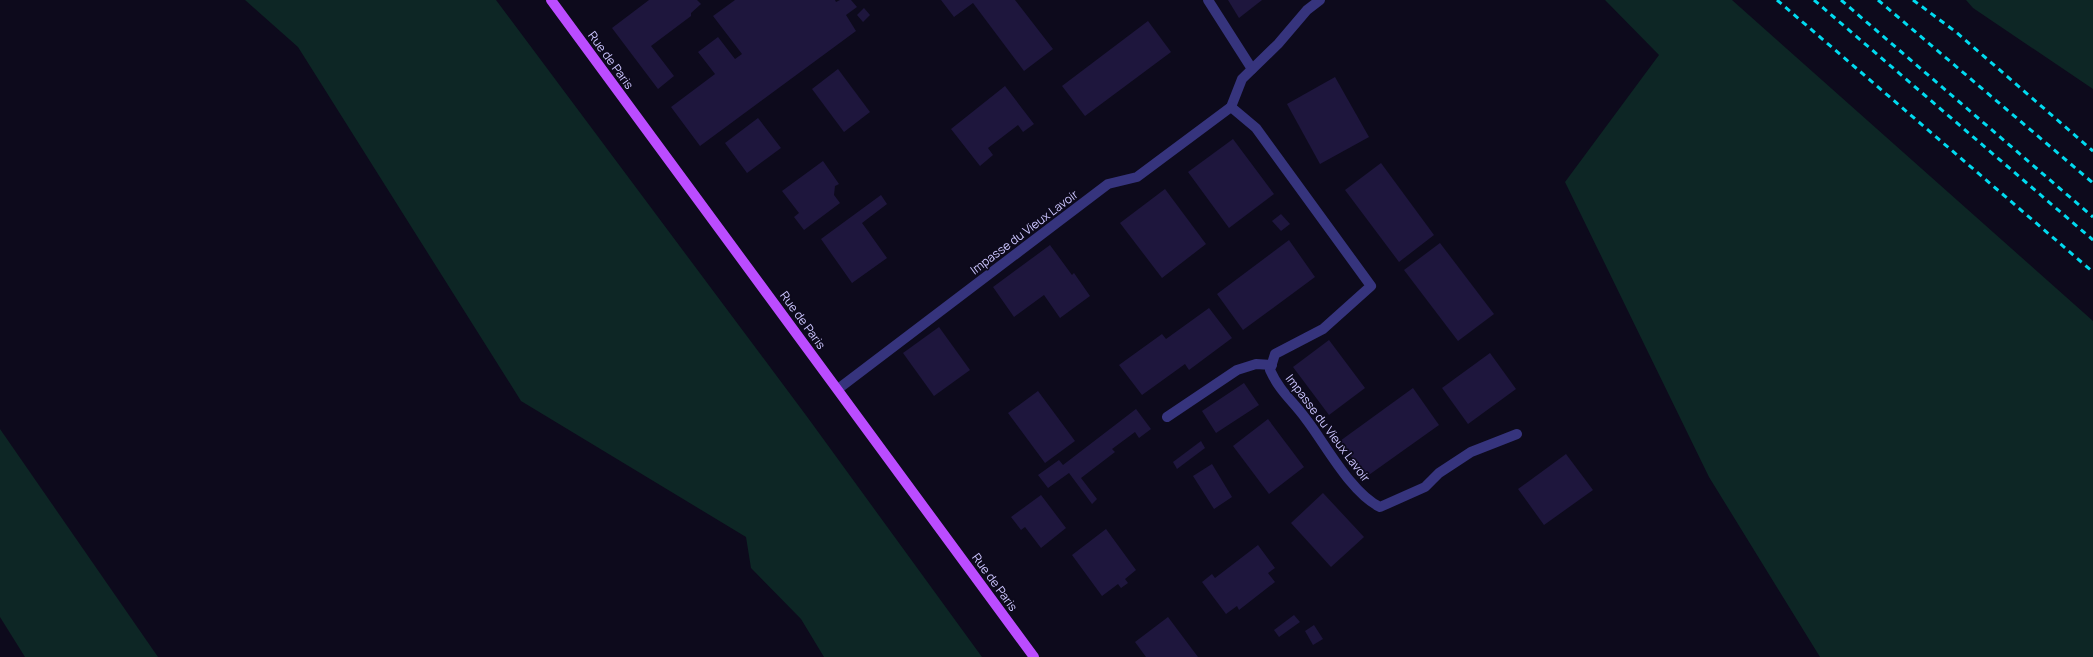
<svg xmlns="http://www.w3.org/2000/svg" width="2093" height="657" viewBox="0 0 2093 657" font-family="Manrope,sans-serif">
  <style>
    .green { fill: #0d2625 }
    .building { fill: #1e163d }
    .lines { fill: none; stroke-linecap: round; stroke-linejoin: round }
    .minor { stroke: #36347d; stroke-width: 10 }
    .major { stroke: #bb4cff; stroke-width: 10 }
    .rail { stroke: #00dbf0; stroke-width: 3; stroke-dasharray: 6 5; stroke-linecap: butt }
    .labels { text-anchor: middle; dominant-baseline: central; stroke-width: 3.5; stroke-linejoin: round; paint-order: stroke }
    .street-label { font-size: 12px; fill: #ccc5ff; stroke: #0d0a1c }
  </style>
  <rect width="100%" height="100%" fill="#0d0a1c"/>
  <g class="green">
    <path d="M245,0H496L808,418L982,657H824L801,619L751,568L746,537L521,401L298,47Z"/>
    <path d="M1605,0H1732L2093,321V657H1820L1709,477L1565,182L1659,55Z"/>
    <path d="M1966,0H2093V89L1973,8Z"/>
    <path d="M0,429L158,657H25L0,617Z"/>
  </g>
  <g class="building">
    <path d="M649,0H697L701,4L691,13V16L651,46L674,76L658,89L612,28Z"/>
    <path d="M735,0H835L836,2L840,0H851L857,7L846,15L856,31L700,146L671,107L715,74L698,52L718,37L735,59L742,54L713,16Z"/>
    <path d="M941,0H1015L1053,49L1024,71L973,3L954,17Z"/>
    <path d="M1228,0H1262L1239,18Z"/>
    <path d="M864,8L870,15L863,22L857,15Z"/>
    <path d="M1148,21L1171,52L1085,116L1062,86Z"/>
    <path d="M838,69L870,112L844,132L812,89Z"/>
    <path d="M1335,77L1369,137L1320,164L1287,104Z"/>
    <path d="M1005,86L1034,124L1023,132L1018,125L988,148L993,155L980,166L951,129Z"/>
    <path d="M758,118L781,148L747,173L725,143Z"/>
    <path d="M1233,139L1274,194L1229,228L1188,172Z"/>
    <path d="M823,161L839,184L835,186L834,195L840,203L804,230L794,217L799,213L782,191Z"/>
    <path d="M1381,163L1434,235L1399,262L1345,190Z"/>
    <path d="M1165,189L1206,244L1162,278L1120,223Z"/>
    <path d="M881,195L887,204L862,223L887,258L852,283L821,239Z"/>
    <path d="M1281,214L1290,224L1281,231L1272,221Z"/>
    <path d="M1289,240L1315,277L1243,330L1217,294Z"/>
    <path d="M1440,243L1494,314L1458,341L1404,270Z"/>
    <path d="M1050,245L1072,275L1074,273L1090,296L1060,318L1044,295L1014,317L993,287Z"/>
    <path d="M1209,308L1232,338L1189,370L1185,364L1142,395L1119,365L1162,334L1166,339Z"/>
    <path d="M939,327L970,370L934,396L903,353Z"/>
    <path d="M1329,340L1365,388L1329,415L1293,367Z"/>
    <path d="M1490,353L1516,389L1468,424L1442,388Z"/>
    <path d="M1244,383L1259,405L1216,433L1202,411Z"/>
    <path d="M1413,388L1439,425L1366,477L1340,441Z"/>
    <path d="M1038,391L1075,441L1045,463L1008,413Z"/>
    <path d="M1136,409L1151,429L1139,438L1135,432L1112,449L1115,452L1081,478L1097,499L1092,504L1069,473L1048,488L1038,475L1059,460L1063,465Z"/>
    <path d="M1268,419L1304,467L1269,494L1233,446Z"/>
    <path d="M1201,441L1205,448L1177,469L1173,462Z"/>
    <path d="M1566,454L1593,490L1544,525L1518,489Z"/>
    <path d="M1212,464L1232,497L1214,509L1193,476Z"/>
    <path d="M1323,493L1364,537L1331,567L1291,523Z"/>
    <path d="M1041,495L1066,528L1041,548L1025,527L1021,530L1011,517Z"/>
    <path d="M1106,529L1136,570L1125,579L1128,583L1121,588L1118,584L1102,596L1072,555Z"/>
    <path d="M1258,545L1275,568L1268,573L1275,582L1239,610L1237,606L1226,614L1202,582L1212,574L1215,578Z"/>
    <path d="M1294,615L1300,622L1279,637L1274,630Z"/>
    <path d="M1168,617L1198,657H1146L1135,642Z"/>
    <path d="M1314,625L1323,639L1313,645L1305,631Z"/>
  </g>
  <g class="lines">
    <g class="minor">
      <path d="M1208,0L1252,69"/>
      <path d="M1231,107L1242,79L1278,44L1307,10L1320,0"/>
      <path d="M838,389L1108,184L1137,177L1231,107L1256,128L1371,286L1323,329L1275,354L1270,370C1280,392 1292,400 1306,419C1326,445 1351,493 1380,507L1425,487L1439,473L1471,452L1517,434"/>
      <path d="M1167,417L1237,370L1256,364L1272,365"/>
    </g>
    <path class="major" d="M551,0L1034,657"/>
    <g class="rail">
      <path d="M1777,0L2093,272"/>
      <path d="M1814,0L2093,240"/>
      <path d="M1841,0L2093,217"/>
      <path d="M1878,0L2093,183"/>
      <path d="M1913,0L1956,32L2093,151"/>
    </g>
  </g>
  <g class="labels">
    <g class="street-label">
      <text transform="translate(611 60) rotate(54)">Rue de Paris</text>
      <text transform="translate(1024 232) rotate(-37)">Impasse du Vieux Lavoir</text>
      <text transform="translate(803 320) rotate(54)">Rue de Paris</text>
      <text transform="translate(1328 428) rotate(53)">Impasse du Vieux Lavoir</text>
      <text transform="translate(995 582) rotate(54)">Rue de Paris</text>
    </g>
  </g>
</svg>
